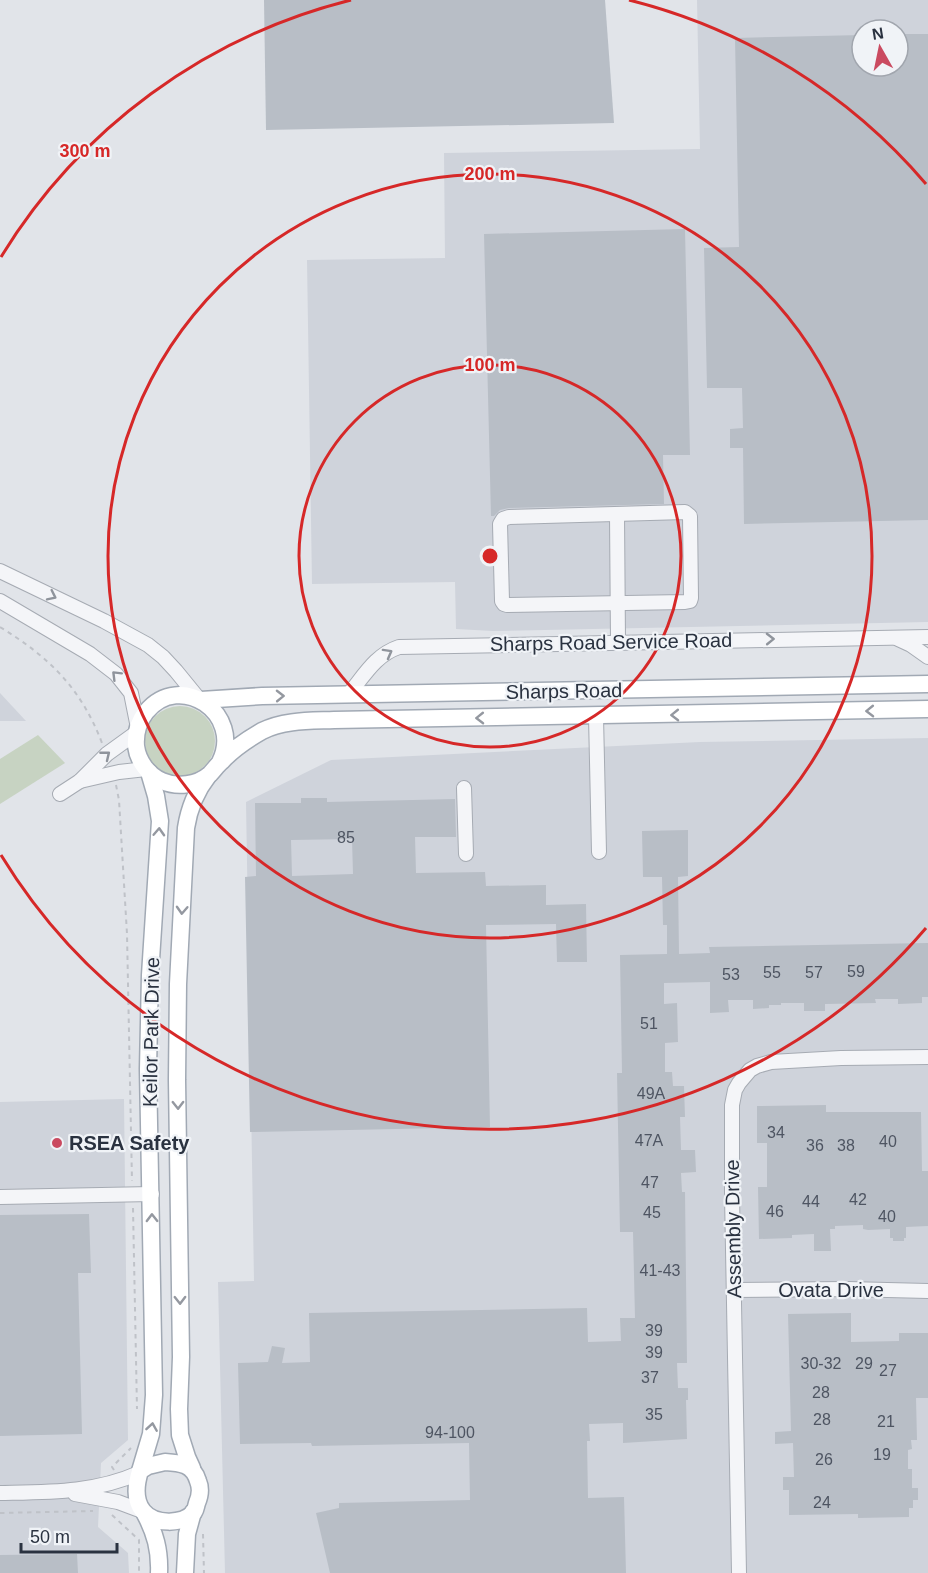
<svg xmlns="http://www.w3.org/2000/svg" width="928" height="1573" viewBox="0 0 928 1573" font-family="Arial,sans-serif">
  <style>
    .built { fill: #cfd3db; fill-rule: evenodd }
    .green { fill: #c7d3c2 }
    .building { fill: #b8bec6; fill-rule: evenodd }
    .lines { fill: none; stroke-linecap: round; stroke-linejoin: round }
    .minor-casing { stroke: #a6abb3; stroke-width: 16 }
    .major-casing { stroke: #a1a9b4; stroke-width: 19 }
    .path { stroke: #bfc2c8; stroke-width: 2; stroke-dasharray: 4.5 4.5; stroke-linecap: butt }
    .minor { stroke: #f4f5f8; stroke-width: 14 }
    .major { stroke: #fff; stroke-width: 16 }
    .oneway { stroke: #8f949c }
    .oneway2 { stroke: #9498a0 }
    .ring { fill: none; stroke: #d62828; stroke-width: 3 }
    .poi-dot { fill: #ca4a60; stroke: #f0f3f7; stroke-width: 2 }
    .labels { text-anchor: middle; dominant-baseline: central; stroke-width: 4.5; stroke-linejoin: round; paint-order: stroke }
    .number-label { font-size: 16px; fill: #4e5562 }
    .street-label { font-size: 20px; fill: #2a3240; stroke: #f0f3f7 }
    .poi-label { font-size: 20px; font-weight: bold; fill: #2a3240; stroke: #f0f3f7; text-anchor: start }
    .centre { fill: #d62828; stroke: #f0f3f7; stroke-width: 3 }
    .ring-label { font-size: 18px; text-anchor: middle; font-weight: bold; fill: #d62828; stroke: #f0f3f7; stroke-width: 4.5; stroke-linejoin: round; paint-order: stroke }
  </style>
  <rect width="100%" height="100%" fill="#e1e4e9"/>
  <g class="built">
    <path d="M697,0H928V622L493,631L456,629L455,582L312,584L307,260L445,258L444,153L700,149ZM862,30H898V66H862Z"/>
    <path d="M0,693L26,721H0Z"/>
    <path d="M928,738V1573H225L218,1282L254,1281L246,802L331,760L700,742Z"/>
    <path d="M124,1099L128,1440L101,1463L98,1527L128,1553L129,1573H0V1102Z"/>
  </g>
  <g class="green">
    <circle cx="180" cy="741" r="35"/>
    <path d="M38,735L65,763L0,804V759Z"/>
  </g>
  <g class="building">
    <path d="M264,0H605L614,123L266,130Z"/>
    <path d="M898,34H928V520L744,524L743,448H730V429L743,428L742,388H707L704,248L739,247L735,38L862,35V66H898Z"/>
    <path d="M685,229L690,455H663L664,504L509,508L500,510L494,516H491L484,234Z"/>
    <path d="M301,798H327V802L455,799L456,837H415L416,873L485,872L486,886L546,885V905L586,904L587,962H557L556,924L486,925L490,1127L250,1132L245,877L256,876L255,803H301ZM352,839L353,874L292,876L291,840Z"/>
    <path d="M688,830V876L678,877L679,954L710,953L709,947L928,943V997H922V1003L898,1004V999H875L876,1003L825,1004V1011H804V1003H781V1005H769V1008L753,1009V1000H728L729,1012L710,1013V982L664,983V1004L677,1003L678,1042L665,1043V1072H672L673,1086H684L685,1117H680L681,1150H695L696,1172L681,1173L682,1192H685L687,1363H677L678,1388H688V1400H686L687,1439L623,1443V1423L589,1424L590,1441H587L588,1498L624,1497L626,1573H330L316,1513L339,1508V1503L470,1500L469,1443L312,1446L311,1443L240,1444L238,1363L268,1362L272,1346L285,1348L282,1363L310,1362L309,1313L587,1308L588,1342L621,1341L620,1318H635L633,1232H620L617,1073H622L620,955L667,954V925H663L662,877H643L642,831Z"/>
    <path d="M826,1105V1112H921L922,1171H928V1226L906,1227V1238H904V1241H893V1238H890V1229L868,1230L863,1229V1225L835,1226V1229H830L831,1251H814V1234L792,1235V1238L759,1239L758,1187H767V1143H757V1106Z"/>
    <path d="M89,1214L91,1273H78L82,1434L0,1436V1215Z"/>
    <path d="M851,1313V1342L899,1341V1333H928V1398H916L917,1440H911L912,1449L908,1450V1469H912V1488H918V1500H913V1508H909V1517L858,1518V1514L789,1515V1490H783V1477H794L793,1443L775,1444V1432L791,1431L788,1314Z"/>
    <path d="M77,1554L78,1573H0V1555Z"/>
  </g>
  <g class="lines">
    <defs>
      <g id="minor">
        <path d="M685,512L690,516L691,598L690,601L685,602L507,605L504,604L502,601L500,524L503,519L509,517Z"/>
        <path d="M617,515L618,642"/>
        <path d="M0,571L104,621L148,645L163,657L176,671L198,698"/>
        <path d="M0,601L90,654L116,674L131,693L138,728"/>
        <path d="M898,639L911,645L928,657"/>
        <path d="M348,695C364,676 375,655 399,647L928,637"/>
        <path d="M596,716L599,852"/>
        <path d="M80,781L119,772L146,769"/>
        <path d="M464,788L466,854"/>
        <path d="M60,794L80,781L107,754L136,733"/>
        <path d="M0,1197L152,1194"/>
        <path d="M734,1290L847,1289L928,1291"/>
        <path d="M0,1493C49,1492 94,1493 139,1473"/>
        <path d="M75,1494L118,1502L142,1511"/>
        <path d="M739,1573L732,1195V1105L735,1090L739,1083L750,1070L757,1066L771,1062L841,1058L928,1057"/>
      </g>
      <g id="major">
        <path d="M201,700L262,696L928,684"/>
        <path d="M220,762C244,714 180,670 146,712C139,721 135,733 136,746C138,761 148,775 162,781C178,788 197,785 210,774C214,770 217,765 222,761C233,749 248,739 262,731C284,720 310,721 334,720L928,709"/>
        <path d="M165,1462C181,1463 193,1464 198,1481C201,1488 200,1496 197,1503C196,1506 196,1509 194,1512C183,1525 154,1525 143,1511C134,1500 136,1484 140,1471L148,1466Z"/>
        <path d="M192,1468L187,1457L180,1435L179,1409L181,1357L177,1080L178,984L186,828C189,809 196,791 208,776"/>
        <path d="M140,1471L151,1434L154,1395L148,1069L150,975L160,821L156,796L149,772"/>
        <path d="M145,1514C155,1533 160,1550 159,1573"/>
        <path d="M185,1573L187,1534L193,1512"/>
      </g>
    </defs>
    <use href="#minor" class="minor-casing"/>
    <use href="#major" class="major-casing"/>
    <g class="path">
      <path d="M0,627C49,657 81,688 102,743"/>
      <path d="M116,785L119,800L127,934L132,1181"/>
      <path d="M133,1208L137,1409"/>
      <path d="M114,1470L112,1467L131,1448"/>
      <path d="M0,1513L93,1511"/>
      <path d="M112,1515L139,1540V1573"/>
      <path d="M203,1534L204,1573"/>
    </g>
    <use href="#minor" class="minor"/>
    <use href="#major" class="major"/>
  </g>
  <defs><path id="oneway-chevron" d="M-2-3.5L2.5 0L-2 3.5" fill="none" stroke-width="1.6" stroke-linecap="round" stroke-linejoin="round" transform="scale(1.5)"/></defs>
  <g class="oneway">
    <use href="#oneway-chevron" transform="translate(52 596) rotate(26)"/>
    <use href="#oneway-chevron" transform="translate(770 639) rotate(-1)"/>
    <use href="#oneway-chevron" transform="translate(388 653) rotate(-29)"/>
    <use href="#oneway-chevron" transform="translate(116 675) rotate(-135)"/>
    <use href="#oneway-chevron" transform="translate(106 755) rotate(-39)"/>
  </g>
  <g class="oneway2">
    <use href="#oneway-chevron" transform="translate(280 696) rotate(-1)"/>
    <use href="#oneway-chevron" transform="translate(870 711) rotate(179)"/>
    <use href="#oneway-chevron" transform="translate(675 715) rotate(179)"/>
    <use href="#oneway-chevron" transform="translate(480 718) rotate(179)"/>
    <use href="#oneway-chevron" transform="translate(159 832) rotate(-87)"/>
    <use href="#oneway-chevron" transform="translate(182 910) rotate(93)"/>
    <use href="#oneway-chevron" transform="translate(178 1105) rotate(89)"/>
    <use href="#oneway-chevron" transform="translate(152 1218) rotate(-91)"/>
    <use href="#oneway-chevron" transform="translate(180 1300) rotate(89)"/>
    <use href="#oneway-chevron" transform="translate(152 1427) rotate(-81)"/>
  </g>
  <g class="ring">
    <circle cx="490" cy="556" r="191"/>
    <circle cx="490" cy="556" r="382"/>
    <path d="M926 928A573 573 0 0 1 1 855M1 257A573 573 0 0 1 351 0M629 0A573 573 0 0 1 926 184"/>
  </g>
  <circle class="poi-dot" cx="57" cy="1143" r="6"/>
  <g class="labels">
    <g class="number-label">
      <text x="346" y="837">85</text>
      <text x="856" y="971">59</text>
      <text x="772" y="972">55</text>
      <text x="814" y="972">57</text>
      <text x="731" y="974">53</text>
      <text x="649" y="1023">51</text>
      <text x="651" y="1093">49A</text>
      <text x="776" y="1132">34</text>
      <text x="649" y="1140">47A</text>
      <text x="888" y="1141">40</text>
      <text x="815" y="1145">36</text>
      <text x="846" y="1145">38</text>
      <text x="650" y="1182">47</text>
      <text x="858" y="1199">42</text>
      <text x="811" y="1201">44</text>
      <text x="775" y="1211">46</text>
      <text x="652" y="1212">45</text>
      <text x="887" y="1216">40</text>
      <text x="660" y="1270">41-43</text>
      <text x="654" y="1330">39</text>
      <text x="654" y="1352">39</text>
      <text x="821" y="1363">30-32</text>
      <text x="864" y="1363">29</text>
      <text x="888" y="1370">27</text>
      <text x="650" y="1377">37</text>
      <text x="821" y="1392">28</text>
      <text x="654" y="1414">35</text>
      <text x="822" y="1419">28</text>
      <text x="886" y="1421">21</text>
      <text x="450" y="1432">94-100</text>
      <text x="882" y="1454">19</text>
      <text x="824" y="1459">26</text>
      <text x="822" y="1502">24</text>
    </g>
    <g class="street-label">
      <text transform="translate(611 642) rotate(-1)">Sharps Road Service Road</text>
      <text transform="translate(564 691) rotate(-1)">Sharps Road</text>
      <text transform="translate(151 1032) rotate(-89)">Keilor Park Drive</text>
      <text transform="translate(733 1229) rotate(-91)">Assembly Drive</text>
      <text x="831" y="1290">Ovata Drive</text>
    </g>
    <g class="poi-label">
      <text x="69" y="1143">RSEA Safety</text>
    </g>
  </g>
  <circle cx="490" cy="556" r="9" class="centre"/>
  <g class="ring-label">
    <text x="85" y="157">300 m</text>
    <text x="490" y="180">200 m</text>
    <text x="490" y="371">100 m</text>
  </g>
  <g transform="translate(880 48) rotate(351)"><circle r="28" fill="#f0f3f7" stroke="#a1a6ae" stroke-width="1.5"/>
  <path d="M0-4.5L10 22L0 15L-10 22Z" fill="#ca4a60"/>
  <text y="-9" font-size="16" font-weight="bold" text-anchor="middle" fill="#2a3240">N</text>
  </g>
  <path d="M21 1543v9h96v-9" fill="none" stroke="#2a3240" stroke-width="3"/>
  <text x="30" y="1543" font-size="18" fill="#2a3240" stroke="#f0f3f7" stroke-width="4.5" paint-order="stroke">50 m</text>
</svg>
